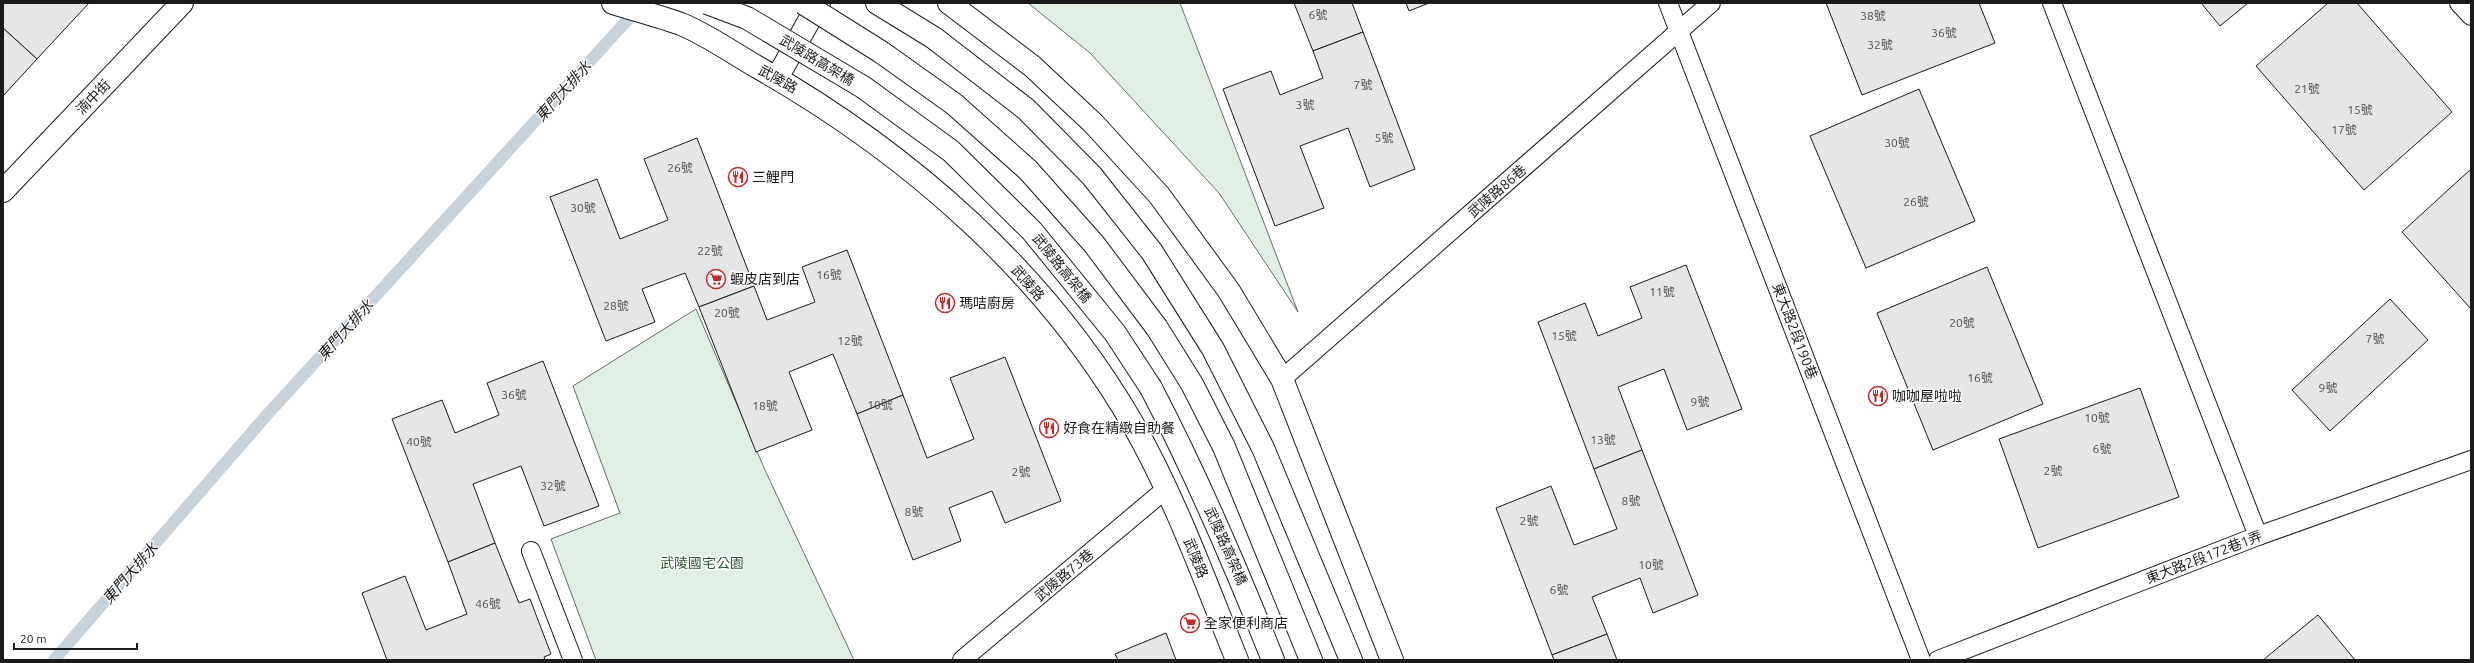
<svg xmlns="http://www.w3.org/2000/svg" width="2474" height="663" viewBox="0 0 2474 663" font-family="Ubuntu,'Noto Sans TC',sans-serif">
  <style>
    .green { fill: #e0efe3; stroke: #6a6a6a }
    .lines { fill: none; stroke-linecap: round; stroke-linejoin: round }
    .stream { stroke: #c6d2dc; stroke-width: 12 }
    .building { fill: #e6e6e6; stroke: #1a1a1a }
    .service-casing { stroke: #1a1a1a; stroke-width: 20 }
    .minor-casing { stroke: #1a1a1a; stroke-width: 24 }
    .tertiary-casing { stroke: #1a1a1a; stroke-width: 24 }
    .trunk-casing { stroke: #1a1a1a; stroke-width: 24 }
    .service { stroke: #fff; stroke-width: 18 }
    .minor { stroke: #fff; stroke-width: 22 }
    .tertiary { stroke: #fff; stroke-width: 22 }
    .trunk { stroke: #fff; stroke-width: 22 }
    .trunk-bridge-casing { stroke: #1a1a1a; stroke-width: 24; stroke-linecap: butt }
    .trunk-bridge { stroke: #fff; stroke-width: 22 }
    .labels { text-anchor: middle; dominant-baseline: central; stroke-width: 3; stroke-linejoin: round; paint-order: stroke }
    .number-label { font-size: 12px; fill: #4d4d4d }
    .street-label { font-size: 14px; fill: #1a1a1a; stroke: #fff }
    .poi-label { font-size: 14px; fill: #1a1a1a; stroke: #fff; text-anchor: start }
    .park-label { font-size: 14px; fill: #2b5a34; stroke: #fff }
    .water-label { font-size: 15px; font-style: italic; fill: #1a1a1a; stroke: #fff }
  </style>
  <rect width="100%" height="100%" fill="#fff"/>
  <g class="green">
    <path d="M1028,3H1180L1298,312L1219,193L1090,53Z"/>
    <path d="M696,309L765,470L854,660H596L551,539L620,513L573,386Z"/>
  </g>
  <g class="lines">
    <path class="stream" d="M54,660L266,416L633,14L636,6"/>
  </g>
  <g class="building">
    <path d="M3,3H89L37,59L3,28Z"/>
    <path d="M1294,3H1352L1363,32L1313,51Z"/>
    <path d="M1406,3H1429L1409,11Z"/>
    <path d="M1826,3H1979L1995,43L1862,95Z"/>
    <path d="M2201,3H2248L2220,26Z"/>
    <path d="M2328,3H2357L2452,112L2364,190L2256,66Z"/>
    <path d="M3,28L37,59L3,96Z"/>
    <path d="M1363,32L1415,169L1370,187L1348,128L1300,146L1324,208L1275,226L1223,89L1271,71L1280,95L1323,78L1313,51Z"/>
    <path d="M1919,89L1975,221L1866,268L1810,136Z"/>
    <path d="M697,138L754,286L699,307L685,273L642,289L655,322L606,341L550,197L597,179L620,239L668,220L644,159Z"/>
    <path d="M2471,169V309L2402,232Z"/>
    <path d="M847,250L903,395L857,414L833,354L789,372L812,430L756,452L699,307L754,286L767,320L815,302L802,267Z"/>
    <path d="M1686,265L1742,409L1687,430L1664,369L1618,387L1642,450L1594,469L1538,322L1585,303L1598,336L1642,318L1630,287Z"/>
    <path d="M1987,267L2043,404L1933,450L1877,313Z"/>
    <path d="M2390,299L2428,340L2330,431L2292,390Z"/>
    <path d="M1005,357L1061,501L1005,523L992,491L949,508L961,541L913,560L857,414L903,395L927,458L974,439L950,378Z"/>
    <path d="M543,361L599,506L544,526L521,466L473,484L495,543L448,562L392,419L442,400L455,433L499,415L487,383Z"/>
    <path d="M2140,388L2179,497L2038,548L1999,439Z"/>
    <path d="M1642,450L1698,595L1653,613L1640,578L1592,597L1607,634L1552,655L1496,508L1551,486L1574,545L1617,529L1594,469Z"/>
    <path d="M495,543L519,603L530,599L551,654L544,657L545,660H387L362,593L405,576L426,630L467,614L448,562Z"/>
    <path d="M2318,615L2355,660H2263Z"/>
    <path d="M1166,633L1176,660H1118L1115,654Z"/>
    <path d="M1607,634L1617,660H1554L1552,655Z"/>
  </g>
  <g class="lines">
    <defs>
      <g id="service">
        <path d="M1668,3L1921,660"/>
        <path d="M2052,3L2258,536"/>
        <path d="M2459,3L2471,16"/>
        <path d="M1282,379L1711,3"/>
        <path d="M531,551L573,660"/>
        <path d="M962,660L1166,489"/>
        <path d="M1938,660L2258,536L2471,460"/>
      </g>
      <g id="minor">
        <path d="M777,78L819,3"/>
        <path d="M3,191L182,3"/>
      </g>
      <g id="tertiary">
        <path d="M613,3C635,10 659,16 681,24C708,35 734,54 759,68C910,154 1047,274 1134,426C1176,500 1205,581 1237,660"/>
        <path d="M949,3L1032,66L1093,123L1159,195L1229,291L1282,379L1392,660"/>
      </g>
      <g id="trunk">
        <path d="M877,3L934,38L1026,109L1092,176L1152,252L1213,349L1263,448L1351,660"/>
        <path d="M1157,328L1192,384L1224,447L1311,660"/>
        <path d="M1151,388C1197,476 1236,567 1273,660"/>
      </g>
    </defs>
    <use href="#service" class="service-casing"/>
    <use href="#minor" class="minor-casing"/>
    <use href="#tertiary" class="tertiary-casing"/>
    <use href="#trunk" class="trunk-casing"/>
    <use href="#service" class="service"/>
    <use href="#minor" class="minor"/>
    <use href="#tertiary" class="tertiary"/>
    <use href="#trunk" class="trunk"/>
    <defs>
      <g id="trunk-bridge">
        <path d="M707,3L747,18L863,87L951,151L1032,231L1115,333L1151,388"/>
        <path d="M803,3L881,52L954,104L1028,170L1094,244L1157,328"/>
      </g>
    </defs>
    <use href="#trunk-bridge" class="trunk-bridge-casing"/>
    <use href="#trunk-bridge" class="trunk-bridge"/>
  </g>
  <defs>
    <symbol id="restaurant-ring" viewBox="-11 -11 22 22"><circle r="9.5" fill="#fff" stroke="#c62828" stroke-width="1.5"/><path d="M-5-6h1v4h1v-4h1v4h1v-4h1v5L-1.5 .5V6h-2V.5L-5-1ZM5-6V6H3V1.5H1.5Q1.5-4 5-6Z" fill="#c62828"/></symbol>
    <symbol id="supermarket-ring" viewBox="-11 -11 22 22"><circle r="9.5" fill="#fff" stroke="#c62828" stroke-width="1.5"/><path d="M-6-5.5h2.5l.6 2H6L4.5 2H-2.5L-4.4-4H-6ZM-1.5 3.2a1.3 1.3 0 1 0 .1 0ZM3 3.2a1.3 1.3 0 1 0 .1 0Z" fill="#c62828"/></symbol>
  </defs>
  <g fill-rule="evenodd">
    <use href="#restaurant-ring" x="727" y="166" width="22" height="22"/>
    <use href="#supermarket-ring" x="705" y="268" width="22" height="22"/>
    <use href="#restaurant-ring" x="934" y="292" width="22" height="22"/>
    <use href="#restaurant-ring" x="1867" y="385" width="22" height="22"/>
    <use href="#restaurant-ring" x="1038" y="417" width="22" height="22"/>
    <use href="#supermarket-ring" x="1179" y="612" width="22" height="22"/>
  </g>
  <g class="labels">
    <g class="number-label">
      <text x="1318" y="14">6號</text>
      <text x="1873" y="15">38號</text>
      <text x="1944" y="32">36號</text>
      <text x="1880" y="44">32號</text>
      <text x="1363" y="84">7號</text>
      <text x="2307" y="88">21號</text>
      <text x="1305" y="104">3號</text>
      <text x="2360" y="109">15號</text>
      <text x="2344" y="129">17號</text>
      <text x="1384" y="137">5號</text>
      <text x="1897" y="142">30號</text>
      <text x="680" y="167">26號</text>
      <text x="1916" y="201">26號</text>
      <text x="583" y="207">30號</text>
      <text x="710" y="250">22號</text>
      <text x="829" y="274">16號</text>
      <text x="1662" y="291">11號</text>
      <text x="616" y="305">28號</text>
      <text x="727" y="312">20號</text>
      <text x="1962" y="322">20號</text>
      <text x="1564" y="335">15號</text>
      <text x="2375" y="338">7號</text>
      <text x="850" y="340">12號</text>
      <text x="1980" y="377">16號</text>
      <text x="2328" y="387">9號</text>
      <text x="514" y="394">36號</text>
      <text x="1700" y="401">9號</text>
      <text x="880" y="404">10號</text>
      <text x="765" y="405">18號</text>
      <text x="2097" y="417">10號</text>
      <text x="1603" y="439">13號</text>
      <text x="419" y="441">40號</text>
      <text x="2102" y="448">6號</text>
      <text x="2053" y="470">2號</text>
      <text x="1021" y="471">2號</text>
      <text x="553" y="485">32號</text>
      <text x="1631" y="500">8號</text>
      <text x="914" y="511">8號</text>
      <text x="1529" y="520">2號</text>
      <text x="1651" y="564">10號</text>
      <text x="1559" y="589">6號</text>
      <text x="488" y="603">46號</text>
    </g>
    <g class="street-label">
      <text transform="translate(817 60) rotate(31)">武陵路高架橋</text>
      <text transform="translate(778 79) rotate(29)">武陵路</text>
      <text transform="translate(93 97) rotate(-46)">湳中街</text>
      <text transform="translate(1497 191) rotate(-41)">武陵路86巷</text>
      <text transform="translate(1062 268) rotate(51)">武陵路高架橋</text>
      <text transform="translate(1028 283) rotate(49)">武陵路</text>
      <text transform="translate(1795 331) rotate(69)">東大路2段190巷</text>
      <text transform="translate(1226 546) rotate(66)">武陵路高架橋</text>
      <text transform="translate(2204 557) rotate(-21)">東大路2段172巷1弄</text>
      <text transform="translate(1196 558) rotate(68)">武陵路</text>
      <text transform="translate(1064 575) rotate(-40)">武陵路73巷</text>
    </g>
    <g class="poi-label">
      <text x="752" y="177">三鯉門</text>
      <text x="730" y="279">蝦皮店到店</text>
      <text x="959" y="303">瑪咭廚房</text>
      <text x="1892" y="396">咖咖屋啦啦</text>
      <text x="1063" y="428">好食在精緻自助餐</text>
      <text x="1204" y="623">全家便利商店</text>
    </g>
    <g class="park-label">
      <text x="702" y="563">武陵國宅公園</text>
    </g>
    <g class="water-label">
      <text transform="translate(563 91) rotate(-48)">東門大排水</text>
      <text transform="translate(345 330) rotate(-48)">東門大排水</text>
      <text transform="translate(130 573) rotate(-49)">東門大排水</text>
    </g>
  </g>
  <rect width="2474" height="663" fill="none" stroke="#1a1a1a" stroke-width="8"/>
  <path d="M14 643v6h123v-6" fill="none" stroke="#1a1a1a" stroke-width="2"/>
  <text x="20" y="643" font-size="12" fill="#1a1a1a" stroke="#ffffff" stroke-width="3" paint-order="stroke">20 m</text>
</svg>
